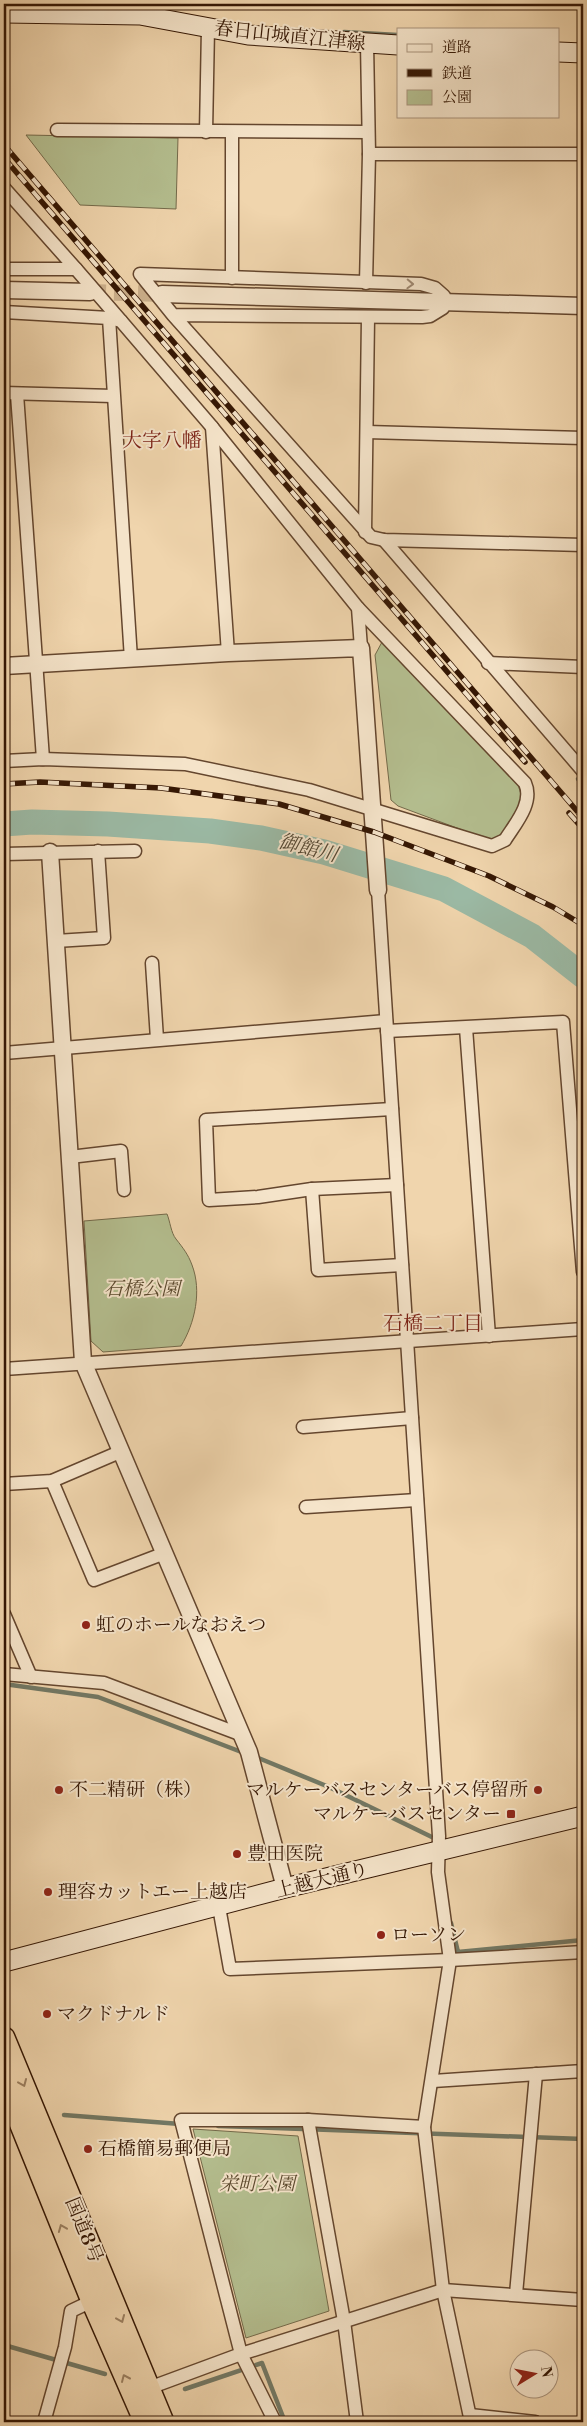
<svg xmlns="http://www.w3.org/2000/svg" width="587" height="2426" viewBox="0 0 587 2426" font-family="'Libre Bodoni','Noto Serif JP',serif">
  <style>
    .green { fill: #b4be8f; stroke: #746a4a }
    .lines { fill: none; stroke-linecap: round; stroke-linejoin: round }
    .stream { stroke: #727864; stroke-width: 4.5 }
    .river { stroke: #9bb9a4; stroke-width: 25 }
    .tertiary-tunnel { stroke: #cbaf8b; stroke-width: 16; stroke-dasharray: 16 8; stroke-linecap: butt }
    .minor-casing { stroke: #64462e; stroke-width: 15 }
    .tertiary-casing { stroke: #64462e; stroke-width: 19 }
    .secondary-casing { stroke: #351704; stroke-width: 21 }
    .trunk-casing { stroke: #351704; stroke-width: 24 }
    .minor { stroke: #f5e4ca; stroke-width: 12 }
    .tertiary { stroke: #f5e4ca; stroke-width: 16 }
    .secondary { stroke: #f5e4ca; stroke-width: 19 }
    .trunk { stroke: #f0d5ad; stroke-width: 21 }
    .rail-casing { stroke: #351704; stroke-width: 5.5 }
    .rail { stroke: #f5e4ca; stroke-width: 4; stroke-dasharray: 11; stroke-linecap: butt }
    .oneway { stroke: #9f8871 }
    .oneway2 { stroke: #9c8061 }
    .poi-dot { fill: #8f2418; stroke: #f5e4ca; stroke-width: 2 }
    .labels { text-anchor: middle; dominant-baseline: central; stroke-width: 4; stroke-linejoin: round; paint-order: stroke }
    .street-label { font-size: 19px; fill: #351704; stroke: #f5e4ca }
    .park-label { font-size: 19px; font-style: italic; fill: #5b492e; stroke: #f5e4ca }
    .poi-label { font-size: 19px; fill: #351704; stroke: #f5e4ca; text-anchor: start }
    .neighbourhood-label { font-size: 20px; fill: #7a1f14; stroke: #f5e4ca }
    .water-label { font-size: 20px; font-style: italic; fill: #544834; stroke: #f5e4ca }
  </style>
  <rect width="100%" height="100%" fill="#f0d5ad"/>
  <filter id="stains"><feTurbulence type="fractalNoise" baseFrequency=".004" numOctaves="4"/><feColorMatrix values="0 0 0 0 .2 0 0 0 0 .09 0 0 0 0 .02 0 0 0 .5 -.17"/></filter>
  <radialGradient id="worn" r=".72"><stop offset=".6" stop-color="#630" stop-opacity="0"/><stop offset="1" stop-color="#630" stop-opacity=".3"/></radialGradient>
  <g class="green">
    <path d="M26,135L178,138L176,209L80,205Z"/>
    <path d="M382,642L387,643L518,785L522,797C514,814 509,835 489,840L398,806L391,800L375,655Z"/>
    <path d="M167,1214C170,1221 171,1233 176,1239C183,1248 188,1254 192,1265C202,1291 195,1323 181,1346L103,1352L91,1341L84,1221Z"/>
    <path d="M193,2129L298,2136L329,2311L246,2338Z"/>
  </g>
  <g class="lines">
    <g class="stream">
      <path d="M40,4L63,5"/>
      <path d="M344,32L398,35"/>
      <path d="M583,775L578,779L583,785"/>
      <path d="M4,1684L98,1697L244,1753"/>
      <path d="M256,1757L329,1787L438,1840"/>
      <path d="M451,1923L458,1952L583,1940"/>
      <path d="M64,2115L180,2124"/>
      <path d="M218,2126L583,2139"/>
      <path d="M4,2345L105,2374"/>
      <path d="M185,2389L262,2363L285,2422"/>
    </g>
    <path class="river" d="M4,824L32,822L108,824L210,831L261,838L324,852L444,889L532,936L583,976"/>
    <path class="tertiary-tunnel" d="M90,292L162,294"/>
    <defs>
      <g id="minor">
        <path d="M57,130L368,132"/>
        <path d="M206,132L208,28"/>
        <path d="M232,132V278"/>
        <path d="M369,154H583"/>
        <path d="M4,188L76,269H4"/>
        <path d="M76,269L121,321"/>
        <path d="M366,283L369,154L367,43"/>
        <path d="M4,312L109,318L131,659"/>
        <path d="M173,315L422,317L430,316L443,308L444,296L435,288L421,284L140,274L173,315L371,537L384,540L583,545"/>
        <path d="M109,318L121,321L212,427L358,608L361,648"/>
        <path d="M4,393L113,396"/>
        <path d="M17,394L43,759"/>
        <path d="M212,427L228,653"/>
        <path d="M367,432L583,438"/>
        <path d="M365,532L368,318"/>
        <path d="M384,540L583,771"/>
        <path d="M488,663L583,667"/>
        <path d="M4,761L43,759L185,764L309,790L492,846L505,840C515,824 534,803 525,783L358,608"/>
        <path d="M4,854L135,851"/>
        <path d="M378,890L439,1836L438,1872L450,1960L424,2127L443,2290L471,2422"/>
        <path d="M56,941L104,938L98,851"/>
        <path d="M152,963L157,1039"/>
        <path d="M466,1028L489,1336"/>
        <path d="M387,1031L563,1022L583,1272"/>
        <path d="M4,1053L386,1021"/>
        <path d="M392,1109L206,1120L209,1200L258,1197L312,1189L397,1185"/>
        <path d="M70,1157L121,1151L124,1190"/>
        <path d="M312,1189L318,1270L402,1265"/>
        <path d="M4,1369L583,1329"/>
        <path d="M303,1427L412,1418"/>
        <path d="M52,1481L94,1580L165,1553"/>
        <path d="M4,1484L52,1481L122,1451"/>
        <path d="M306,1507L417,1500"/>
        <path d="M4,1614L31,1677"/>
        <path d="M4,1674L104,1683L242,1735"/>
        <path d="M219,1907L230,1969L450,1960L583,1952"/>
        <path d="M433,2081L583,2071"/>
        <path d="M308,2120L344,2321L357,2422"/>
        <path d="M516,2294L536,2074"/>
        <path d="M149,2388L241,2354L443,2290L583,2300"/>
        <path d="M470,2415L535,2422"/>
        <path d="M44,2422L65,2347L71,2311L92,2301"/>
        <path d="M275,2422L241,2354L181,2120H308L424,2127"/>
      </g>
      <g id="tertiary">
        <path d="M4,290L90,292"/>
        <path d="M162,294L583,306"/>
        <path d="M4,666L228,653L361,648L378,890"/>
        <path d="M50,852L83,1362L249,1752L285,1888"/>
      </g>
      <g id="secondary">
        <path d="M4,13L140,15L248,35L398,45"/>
        <path d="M558,52L583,53"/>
        <path d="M4,1962L285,1888L583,1816"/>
      </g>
      <g id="trunk">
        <path d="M4,2038L163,2422"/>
        <path d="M4,2083L92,2301L145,2422"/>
      </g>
    </defs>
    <use href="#minor" class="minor-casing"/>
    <use href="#tertiary" class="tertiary-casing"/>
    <use href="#secondary" class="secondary-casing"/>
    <use href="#trunk" class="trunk-casing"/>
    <use href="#minor" class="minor"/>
    <use href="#tertiary" class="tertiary"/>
    <use href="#secondary" class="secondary"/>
    <use href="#trunk" class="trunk"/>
    <defs>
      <g id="rail">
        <path d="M4,145L583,818"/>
        <path d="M4,158L525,762"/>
        <path d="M4,784L40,782L161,788L279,804L374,832L489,876L553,907L583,925"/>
        <path d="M569,813L583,829"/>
      </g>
    </defs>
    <use href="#rail" class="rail-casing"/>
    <use href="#rail" class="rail"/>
  </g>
  <defs><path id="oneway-chevron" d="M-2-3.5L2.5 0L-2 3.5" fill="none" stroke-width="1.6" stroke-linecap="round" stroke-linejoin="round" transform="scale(1.25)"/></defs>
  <use class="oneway" href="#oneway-chevron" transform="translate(410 284) rotate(2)"/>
  <g class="oneway2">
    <use href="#oneway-chevron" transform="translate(23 2083) rotate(67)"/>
    <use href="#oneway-chevron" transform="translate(62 2228) rotate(-112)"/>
    <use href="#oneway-chevron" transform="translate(121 2319) rotate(67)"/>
    <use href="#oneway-chevron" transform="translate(125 2378) rotate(-114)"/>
  </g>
  <g class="poi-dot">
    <circle cx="86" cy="1625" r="5"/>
    <circle cx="59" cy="1790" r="5"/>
    <circle cx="538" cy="1790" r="5"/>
    <rect x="506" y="1809" width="10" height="10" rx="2.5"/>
    <circle cx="237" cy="1854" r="5"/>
    <circle cx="48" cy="1892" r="5"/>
    <circle cx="381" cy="1935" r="5"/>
    <circle cx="47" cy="2014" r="5"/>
    <circle cx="88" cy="2149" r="5"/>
  </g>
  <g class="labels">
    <g class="street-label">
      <text transform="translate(290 36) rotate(6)">春日山城直江津線</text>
      <text transform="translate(322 1880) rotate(-14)">上越大通り</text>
      <text transform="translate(84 2230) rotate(68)">国道8号</text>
    </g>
    <g class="park-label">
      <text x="142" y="1289">石橋公園</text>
      <text x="257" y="2184">栄町公園</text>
    </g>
    <g class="poi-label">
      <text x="96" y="1625">虹のホールなおえつ</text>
      <text x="69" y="1790">不二精研（株）</text>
      <text x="528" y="1790" text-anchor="end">マルケーバスセンターバス停留所</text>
      <text x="501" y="1814" text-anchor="end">マルケーバスセンター</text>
      <text x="247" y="1854">豊田医院</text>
      <text x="58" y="1892">理容カットエー上越店</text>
      <text x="391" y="1935">ローソン</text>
      <text x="57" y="2014">マクドナルド</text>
      <text x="98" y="2149">石橋簡易郵便局</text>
    </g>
    <g class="neighbourhood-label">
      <text x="162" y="441">大字八幡</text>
      <text x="433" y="1324">石橋二丁目</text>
    </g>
    <g class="water-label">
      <text transform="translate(308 849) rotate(14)">御館川</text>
    </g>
  </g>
  <rect width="587" height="2426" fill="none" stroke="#f0d5ad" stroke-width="20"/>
  <rect x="5" y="5" width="577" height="2416" fill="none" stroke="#351704" stroke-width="2.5"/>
  <rect x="10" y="10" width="567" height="2406" fill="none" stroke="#351704"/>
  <rect x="397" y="28" width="162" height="90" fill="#f5e4ca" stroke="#a8927b"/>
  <rect x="407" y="44" width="25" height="8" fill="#f5e4ca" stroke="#a8927b"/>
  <text x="442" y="52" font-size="15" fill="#351704">道路</text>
  <rect x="407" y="69" width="25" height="8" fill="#351704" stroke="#a8927b"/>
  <text x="442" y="78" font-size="15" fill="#351704">鉄道</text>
  <rect x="407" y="90" width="25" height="15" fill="#b4be8f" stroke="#a8927b"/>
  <text x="442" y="102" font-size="15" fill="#351704">公園</text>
  <g transform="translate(534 2374) rotate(80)"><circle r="24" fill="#f5e4ca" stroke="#a8927b"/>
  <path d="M0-4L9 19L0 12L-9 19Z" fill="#8f2418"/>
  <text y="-8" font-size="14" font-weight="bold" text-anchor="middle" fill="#351704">N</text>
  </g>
  <rect width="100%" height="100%" filter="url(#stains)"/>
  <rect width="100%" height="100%" fill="url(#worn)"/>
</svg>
